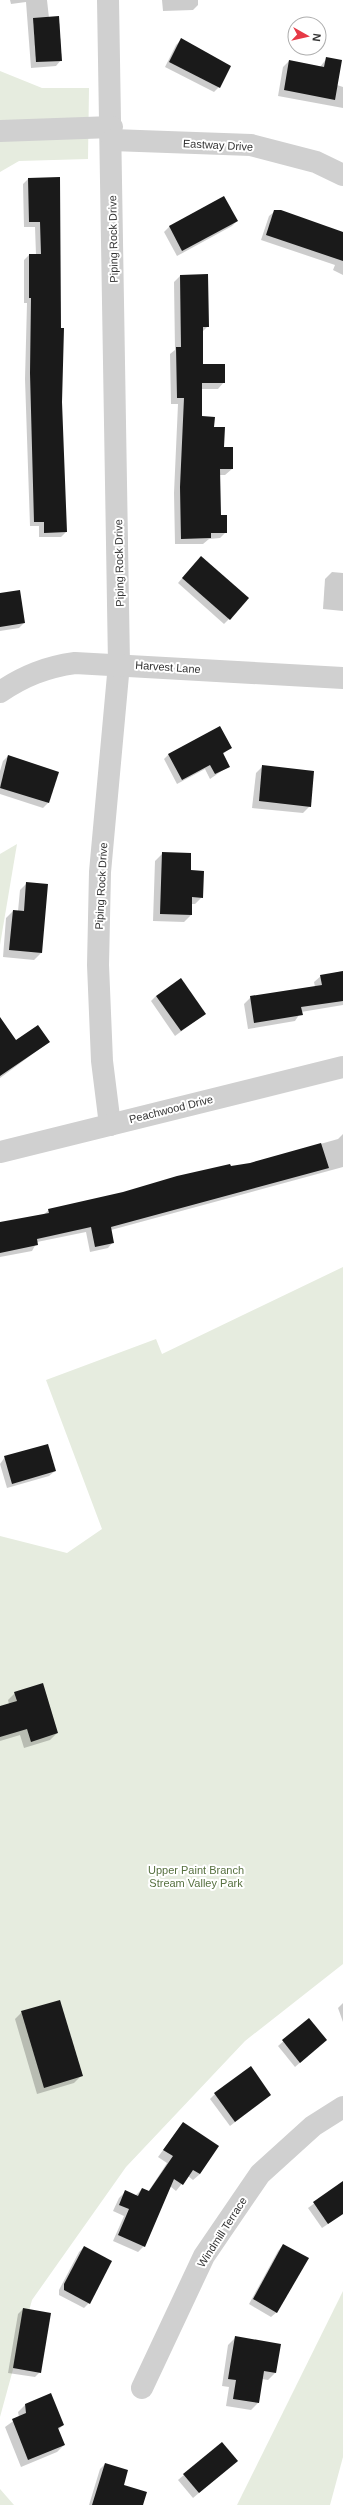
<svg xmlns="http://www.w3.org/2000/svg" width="343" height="2505" viewBox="0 0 343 2505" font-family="Arial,sans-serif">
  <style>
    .green { fill: #e6ecdf }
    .shadow { fill: #0003 }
    .building { fill: #1a1a1a }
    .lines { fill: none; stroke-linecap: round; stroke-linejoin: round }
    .minor { stroke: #d0d0d0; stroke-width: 22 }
    .labels { text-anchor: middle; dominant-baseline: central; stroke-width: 4; stroke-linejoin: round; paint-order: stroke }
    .street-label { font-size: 11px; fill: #333; stroke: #fff }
    .park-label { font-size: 11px; fill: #56703f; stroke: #fff }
  </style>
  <rect width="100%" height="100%" fill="#fff"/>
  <g class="green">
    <path d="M0,71L42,88H89L88,159L19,161L0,172Z"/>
    <path d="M17,844L0,945V854Z"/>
    <path d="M343,1267V1964L245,2041L126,2167L32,2300L0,2417V1536L67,1553L102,1529L46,1380L156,1339L162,1354Z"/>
    <path d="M343,2291V2457L330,2505H237Z"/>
    <path d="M0,2489L14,2505H0Z"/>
  </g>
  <g class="shadow">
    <path d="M10,0H47L49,18L61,60L56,66L31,68L26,2L11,4Z"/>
    <path d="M162,0H198V5L193,10L163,11Z"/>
    <path d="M181,40L219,87L214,92L165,67L176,45Z"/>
    <path d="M327,58L337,85L343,87V108L278,96L283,67L289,61L320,67Z"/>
    <path d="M59,178L61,402L66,532L61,537H39V526H30L25,379L27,303H24V260L29,255H36L35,227H24L23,184L28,179Z"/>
    <path d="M224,197L237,221L232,226L177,256L164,232L169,227Z"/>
    <path d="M275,211L343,235V275L333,270L335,265L261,240L269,216Z"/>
    <path d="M180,276L208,326L202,332V365L224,382L218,389H201V417L213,428L232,469L225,475H219L220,516L226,532L220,538L209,539L203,544H175L174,493L178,404H171L170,354L175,350L174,282Z"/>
    <path d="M196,562L229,619L224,624L178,583Z"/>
    <path d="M332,572L343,573V611L323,609L325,579Z"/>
    <path d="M0,594L24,623L19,628L0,631Z"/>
    <path d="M230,748L222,755L229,766L210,779L205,769L177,784L164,759L169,754Z"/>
    <path d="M8,756L48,803L43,808L0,794V771L3,761Z"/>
    <path d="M263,766L310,806L303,813L252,808L256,773Z"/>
    <path d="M162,854H190V871L202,897L195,904H191V915L184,922L153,921L155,861Z"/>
    <path d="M27,883L41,953L34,960L3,957L6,918L13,911H18L20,890Z"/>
    <path d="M343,971V1005L301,1012L295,1021L248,1029L244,1004L251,997L315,987L314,982L321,976Z"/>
    <path d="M156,996L199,1018L175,1036L151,1001Z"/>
    <path d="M0,1032L15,1041L49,1042L0,1078Z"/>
    <path d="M343,1134V1167L111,1230L113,1242L108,1248L90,1252L86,1232L37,1242L32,1251L0,1257V1223L43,1215L49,1210L250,1164L338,1139Z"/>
    <path d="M5,1457L55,1471L49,1476L7,1488L0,1464Z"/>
    <path d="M15,1693L57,1733L50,1740L24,1748L20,1735L0,1741V1707L9,1704L8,1700Z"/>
    <path d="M343,2003V2022L338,2008Z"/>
    <path d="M22,2012L81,2076L74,2083L37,2094L15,2019Z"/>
    <path d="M309,2019L326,2040L295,2067L278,2046Z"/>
    <path d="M215,2094L270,2095L230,2126L210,2099Z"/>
    <path d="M183,2123L200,2174L193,2180L188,2176L176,2191L170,2186L144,2246L138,2252L113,2241L124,2216L113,2211L119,2198L125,2192L135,2196L142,2189L148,2192L167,2163L158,2157Z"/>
    <path d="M343,2182V2214L322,2228L308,2208Z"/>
    <path d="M283,2245L277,2312L271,2317L249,2304L278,2251Z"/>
    <path d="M84,2247L89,2303L84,2308L59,2295V2290L79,2252Z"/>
    <path d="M23,2309L40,2372L35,2377L8,2373L18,2314Z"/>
    <path d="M235,2338L280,2345L275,2373L268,2380L262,2379L258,2403L251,2410L226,2406L229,2387L222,2386L228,2345Z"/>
    <path d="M25,2405L63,2425L58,2430L64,2445L57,2452L21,2467L5,2427L19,2417L18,2412Z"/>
    <path d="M222,2443L237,2461L193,2498L178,2480Z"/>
    <path d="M105,2464L123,2485L142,2505H89L100,2469Z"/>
  </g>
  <g class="building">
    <path d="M59,16L62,61L36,62L33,18Z"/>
    <path d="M181,38L231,66L220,88L169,62Z"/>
    <path d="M326,57L342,60L335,100L284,90L289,60L324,67Z"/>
    <path d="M60,177L61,328H64L62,402L67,532L44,533V522H34L30,373L31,298H29V254H41L40,222H29L28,178Z"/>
    <path d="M224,196L238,221L182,251L169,226Z"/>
    <path d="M274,210H281L343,232V261L266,235Z"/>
    <path d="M208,274L209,327H203V364H225V383H202V416L215,417L214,427H225L224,447H233V469H220L221,515H227V533H211V538L181,539L180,487L184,398H177L176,347H181L180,275Z"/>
    <path d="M201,556L249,598L230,620L182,578Z"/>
    <path d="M20,590L25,623L0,627V593Z"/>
    <path d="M220,726L232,748L223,753L230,767L215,774L210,765L182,780L168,754Z"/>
    <path d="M8,755L59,772L49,803L0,788Z"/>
    <path d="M262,765L314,771L311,807L259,801Z"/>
    <path d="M162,852L191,853V870L204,871L203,898L192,897V915L160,914Z"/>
    <path d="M26,882L48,884L42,953L9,950L13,910L24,911Z"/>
    <path d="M343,971V1001L301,1007L303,1015L254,1023L250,996L322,985L320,975Z"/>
    <path d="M181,978L206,1014L181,1031L156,996Z"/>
    <path d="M0,1017L16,1040L38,1025L50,1042L0,1076Z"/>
    <path d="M321,1143L329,1168L111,1227L114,1243L95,1247L91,1227L37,1239L38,1245L0,1253V1222L49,1213L48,1209L123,1192L177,1176L230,1164L231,1166L250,1163Z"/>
    <path d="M48,1444L56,1471L12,1484L4,1456Z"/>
    <path d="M43,1683L58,1733L31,1742L27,1729L0,1737V1706L17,1701L14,1692Z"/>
    <path d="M60,2000L83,2076L44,2088L21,2011Z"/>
    <path d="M309,2018L327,2040L300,2063L282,2040Z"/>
    <path d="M251,2066L271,2095L235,2122L214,2093Z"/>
    <path d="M183,2122L219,2146L200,2174L193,2170L183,2185L174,2179L145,2247L118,2235L129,2209L119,2205L125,2190L138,2196L142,2188L149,2191L173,2156L163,2150Z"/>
    <path d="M343,2181V2214L328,2224L313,2202Z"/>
    <path d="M283,2244L309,2258L277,2313L253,2299Z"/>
    <path d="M84,2246L112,2261L90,2304L64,2290V2284Z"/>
    <path d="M23,2308L51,2313L41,2373L13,2368Z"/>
    <path d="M235,2336L281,2344L276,2373L264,2371L259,2403L233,2399L236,2380L228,2379Z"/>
    <path d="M51,2393L64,2425L58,2428L65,2445L28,2460L12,2419L26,2413L25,2404Z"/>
    <path d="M222,2442L238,2461L199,2493L183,2474Z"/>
    <path d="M105,2463L128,2470L124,2485L147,2492L143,2505H92Z"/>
  </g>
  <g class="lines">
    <g class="minor">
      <path d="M108,0L119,664L100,872L98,965L102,1061L110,1125"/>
      <path d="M0,131L112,127"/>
      <path d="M112,140L251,145L316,162L343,175"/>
      <path d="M0,692C24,676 46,667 75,663L343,678"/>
      <path d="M0,1152L343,1067"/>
      <path d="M142,2388L204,2256L260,2174L313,2126L343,2107"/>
    </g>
  </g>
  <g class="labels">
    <g class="street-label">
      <text transform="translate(218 145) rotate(3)">Eastway Drive</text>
      <text transform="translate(113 239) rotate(-91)">Piping Rock Drive</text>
      <text transform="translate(119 563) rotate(-91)">Piping Rock Drive</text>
      <text transform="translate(168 667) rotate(4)">Harvest Lane</text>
      <text transform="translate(101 886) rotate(-87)">Piping Rock Drive</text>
      <text transform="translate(171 1109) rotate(-14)">Peachwood Drive</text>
      <text transform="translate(222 2232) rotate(-57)">Windmill Terrace</text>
    </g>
    <g class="park-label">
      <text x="196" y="1870">Upper Paint Branch<tspan x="196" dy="13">Stream Valley Park</tspan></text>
    </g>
  </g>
  <g transform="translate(307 36) rotate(98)"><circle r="19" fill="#ffffff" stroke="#adadad"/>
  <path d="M0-3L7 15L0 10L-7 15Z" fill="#e63946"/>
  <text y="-6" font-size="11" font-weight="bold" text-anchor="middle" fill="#333333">N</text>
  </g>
</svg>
